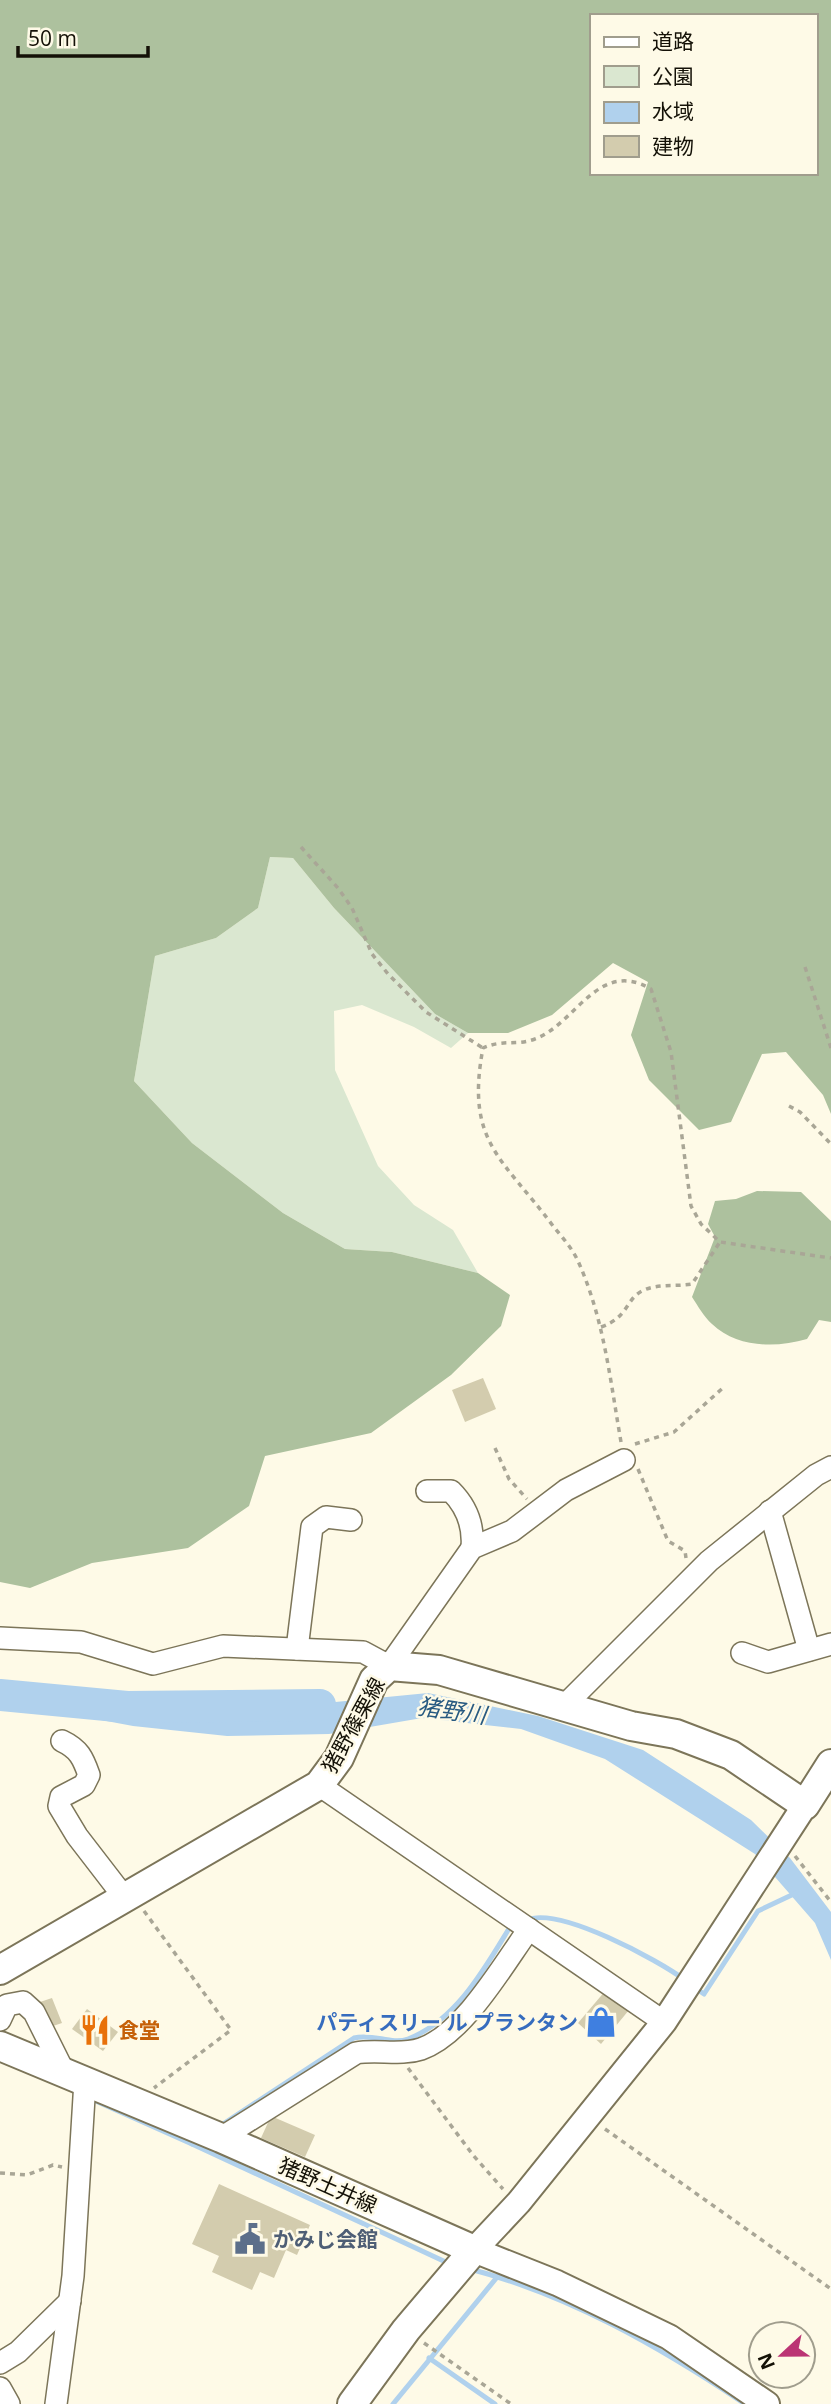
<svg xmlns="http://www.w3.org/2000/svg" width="831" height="2404" viewBox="0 0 831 2404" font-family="'Open Sans','Noto Sans JP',sans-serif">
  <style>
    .green { fill: #dae7d0 }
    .forest { fill: #adc19e; fill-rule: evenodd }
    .water { fill: #b0d1ed }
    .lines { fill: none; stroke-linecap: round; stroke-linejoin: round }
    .stream { stroke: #b0d1ed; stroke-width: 5 }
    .river { stroke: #b0d1ed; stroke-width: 32 }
    .building { fill: #d3ccae }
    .minor-casing { stroke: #7c7559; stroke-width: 24 }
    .tertiary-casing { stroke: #7c7559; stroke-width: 28 }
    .secondary-casing { stroke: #7c7559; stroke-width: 32 }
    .path { stroke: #a9a696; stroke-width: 3.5; stroke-dasharray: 5 5; stroke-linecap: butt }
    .minor { stroke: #fff; stroke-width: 21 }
    .tertiary { stroke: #fff; stroke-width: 24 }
    .secondary { stroke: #fff; stroke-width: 28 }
    .labels { text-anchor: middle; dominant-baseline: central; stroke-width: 5; stroke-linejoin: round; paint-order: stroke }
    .street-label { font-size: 21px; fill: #141107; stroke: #fefae7 }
    .shop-label { font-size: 21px; font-weight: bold; fill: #366cbe; stroke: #fefae7; text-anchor: end }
    .food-label { font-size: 21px; font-weight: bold; fill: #c56008; stroke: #fefae7; text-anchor: start }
    .service-label { font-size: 21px; font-weight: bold; fill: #4e5e75; stroke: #fefae7; text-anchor: start }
    .water-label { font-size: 23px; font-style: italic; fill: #285a81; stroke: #fefae7 }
  </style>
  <rect width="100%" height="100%" fill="#fefae7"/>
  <path class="green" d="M270,857L293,858L334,908L435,1014L468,1033L451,1048L414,1027L362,1005L334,1011L335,1070L378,1166L414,1205L453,1230L478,1273L392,1252L345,1249L283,1213L192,1143L134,1081L155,956L216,938L258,908Z"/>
  <g class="forest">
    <path d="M0,0H831V1114L823,1095L786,1052L762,1054L731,1122L699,1130L649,1080L631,1035L648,982L613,963L552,1015L508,1033H468L435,1014L334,908L293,858L270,857L258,908L216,938L155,956L134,1081L192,1143L283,1213L345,1249L392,1252L478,1273L510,1295L501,1326L451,1375L371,1433L265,1456L249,1506L188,1548L92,1563L30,1588L0,1582ZM591,16H815V173H591Z"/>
    <path d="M757,1191L801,1192L831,1221V1322L819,1320L807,1339C776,1348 737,1348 712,1324C704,1317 698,1306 692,1297L715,1237L708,1224L715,1201L736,1199Z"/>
  </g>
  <path class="water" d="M0,1680L127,1707H284L428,1693L538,1716L643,1750L751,1820L790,1858L831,1912V1960L815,1923L755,1854L605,1759L521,1729L422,1718L329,1734L227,1736L133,1726L0,1701Z"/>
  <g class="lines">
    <g class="stream">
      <path d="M527,1920C559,1906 658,1960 685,1980"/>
      <path d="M695,1988L704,1994L758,1911L796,1893"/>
      <path d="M89,2098L192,2144L200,2139"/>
      <path d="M220,2126L354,2038C373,2033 391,2045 408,2039C456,2021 485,1968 510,1927L515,1925"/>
      <path d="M192,2144L450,2264"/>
      <path d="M470,2269C569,2295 660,2347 745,2404"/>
      <path d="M429,2358L495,2404"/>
      <path d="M393,2404L498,2276"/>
    </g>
    <path class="river" d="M0,1695L127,1707L320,1705"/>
  </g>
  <g class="building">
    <path d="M483,1378L496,1409L465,1422L452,1390Z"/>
    <path d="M606,1990L629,2010L601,2044L578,2023Z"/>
    <path d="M52,1998L62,2023L47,2028L37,2003Z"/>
    <path d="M87,2009L118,2032L103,2051L72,2029Z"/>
    <path d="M271,2116L315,2135L305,2157L261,2138Z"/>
    <path d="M219,2184L310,2225L297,2255L286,2250L274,2278L260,2272L252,2290L212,2272L219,2256L192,2244Z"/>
  </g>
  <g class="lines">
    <defs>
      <g id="minor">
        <path d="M427,1491H451C467,1507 474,1525 472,1548"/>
        <path d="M770,1511L809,1650"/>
        <path d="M0,1638L81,1642L153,1664L223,1646L363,1652L389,1666L472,1548L512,1531L566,1490L624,1460"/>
        <path d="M297,1649L312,1527L326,1517L351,1520"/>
        <path d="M742,1653L768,1662L831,1644"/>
        <path d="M564,1706L709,1561L816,1475L831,1467"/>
        <path d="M62,1741C79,1749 83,1758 89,1775L84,1785L61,1797L59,1806L77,1836L124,1897"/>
        <path d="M319,1785L664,2022"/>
        <path d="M0,2020L7,2005L23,2002L34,2012L64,2072"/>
        <path d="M221,2138L356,2053C378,2049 400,2056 421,2049C464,2034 503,1965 529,1929"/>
        <path d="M0,2363L18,2352L70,2301"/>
        <path d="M0,2388L9,2404"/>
        <path d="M56,2404L73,2276L85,2081"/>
      </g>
      <path id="tertiary" d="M767,2404L669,2337L557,2283L474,2250L519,2202L664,2022L805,1805"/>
      <g id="secondary">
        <path d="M0,1970L319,1785L339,1758L374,1680L389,1666L439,1670L631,1726L676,1734L731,1755L805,1805L831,1764"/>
        <path d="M0,2046L221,2138L474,2250L406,2330L352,2404"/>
      </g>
    </defs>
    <use href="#minor" class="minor-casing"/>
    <use href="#tertiary" class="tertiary-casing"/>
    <use href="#secondary" class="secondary-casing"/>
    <g class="path">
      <path d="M301,847L338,888L352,908L372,954L388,974L426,1012L483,1048"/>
      <path d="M805,967L831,1048"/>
      <path d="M789,1106L800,1112L831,1144"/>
      <path d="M601,1327C629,1317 625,1300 642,1291C658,1283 675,1287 692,1284L720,1242"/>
      <path d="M621,1442C610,1379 604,1319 578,1261C572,1248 562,1237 553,1226C503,1158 465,1143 483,1048C503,1039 516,1046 535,1039C576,1024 598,958 651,989L671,1052L691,1206L701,1224L720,1242L831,1258"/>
      <path d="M635,1444L674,1432L725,1386"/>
      <path d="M495,1448L509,1479L527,1499"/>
      <path d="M638,1469L668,1541L685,1551L686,1558"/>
      <path d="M795,1856L831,1902"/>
      <path d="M144,1911L231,2030L154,2088"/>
      <path d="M408,2068L473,2155L503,2189"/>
      <path d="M605,2129L831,2289"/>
      <path d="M0,2173L27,2175L53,2165L62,2167"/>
      <path d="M424,2343L511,2404"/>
    </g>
    <use href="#minor" class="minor"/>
    <use href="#tertiary" class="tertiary"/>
    <use href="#secondary" class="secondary"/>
  </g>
  <defs>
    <symbol id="shop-bare" viewBox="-9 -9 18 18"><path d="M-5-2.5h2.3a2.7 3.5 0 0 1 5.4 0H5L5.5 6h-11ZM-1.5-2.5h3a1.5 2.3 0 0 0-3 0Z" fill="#3f7fe0" stroke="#fefae7" stroke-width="2.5" paint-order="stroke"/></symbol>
    <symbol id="restaurant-bare" viewBox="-9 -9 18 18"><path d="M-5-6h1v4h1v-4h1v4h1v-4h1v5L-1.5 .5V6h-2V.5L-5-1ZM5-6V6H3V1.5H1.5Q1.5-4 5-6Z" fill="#e8710a" stroke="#fefae7" stroke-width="2.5" paint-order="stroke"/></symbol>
    <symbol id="civic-bare" viewBox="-9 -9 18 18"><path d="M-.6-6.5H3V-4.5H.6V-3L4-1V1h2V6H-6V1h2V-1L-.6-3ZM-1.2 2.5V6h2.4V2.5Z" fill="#5c6f8a" stroke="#fefae7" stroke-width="2.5" paint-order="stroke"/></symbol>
  </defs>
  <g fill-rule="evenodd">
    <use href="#shop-bare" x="579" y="2000" width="44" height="44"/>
    <use href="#restaurant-bare" x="73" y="2008" width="44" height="44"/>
    <use href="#civic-bare" x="228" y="2217" width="44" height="44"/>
  </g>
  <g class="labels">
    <g class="street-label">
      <text transform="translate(353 1725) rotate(-61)">猪野篠栗線</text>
      <text transform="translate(328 2185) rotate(24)">猪野土井線</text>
    </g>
    <g class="shop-label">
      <text x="578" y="2022">パティスリー ル プランタン</text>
    </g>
    <g class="food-label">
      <text x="118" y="2030">食堂</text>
    </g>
    <g class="service-label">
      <text x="273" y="2239">かみじ会館</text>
    </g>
    <g class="water-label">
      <text transform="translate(452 1710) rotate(8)">猪野川</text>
    </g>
  </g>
  <rect x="590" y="14" width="228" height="161" fill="#fefae7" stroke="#a09d8d" stroke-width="2"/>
  <rect x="604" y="37" width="35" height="10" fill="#ffffff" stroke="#a09d8d" stroke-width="2"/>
  <text x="652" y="49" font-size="21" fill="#141107">道路</text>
  <rect x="604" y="66" width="35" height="21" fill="#dae7d0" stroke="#a09d8d" stroke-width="2"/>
  <text x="652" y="84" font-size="21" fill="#141107">公園</text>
  <rect x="604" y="102" width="35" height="21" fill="#b0d1ed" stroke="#a09d8d" stroke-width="2"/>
  <text x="652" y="119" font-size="21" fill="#141107">水域</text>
  <rect x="604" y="136" width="35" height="21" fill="#d3ccae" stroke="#a09d8d" stroke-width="2"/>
  <text x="652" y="154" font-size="21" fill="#141107">建物</text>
  <g transform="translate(782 2355) rotate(248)"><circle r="33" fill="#fefae7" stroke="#a09d8d" stroke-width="2"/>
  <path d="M0-5L12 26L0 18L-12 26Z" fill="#bb3474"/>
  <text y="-10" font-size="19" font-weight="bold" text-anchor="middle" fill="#141107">N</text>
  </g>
  <path d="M18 46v10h130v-10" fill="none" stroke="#141107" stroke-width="3.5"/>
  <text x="28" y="46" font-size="21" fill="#141107" stroke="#fefae7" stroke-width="5" paint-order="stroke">50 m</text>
</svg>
